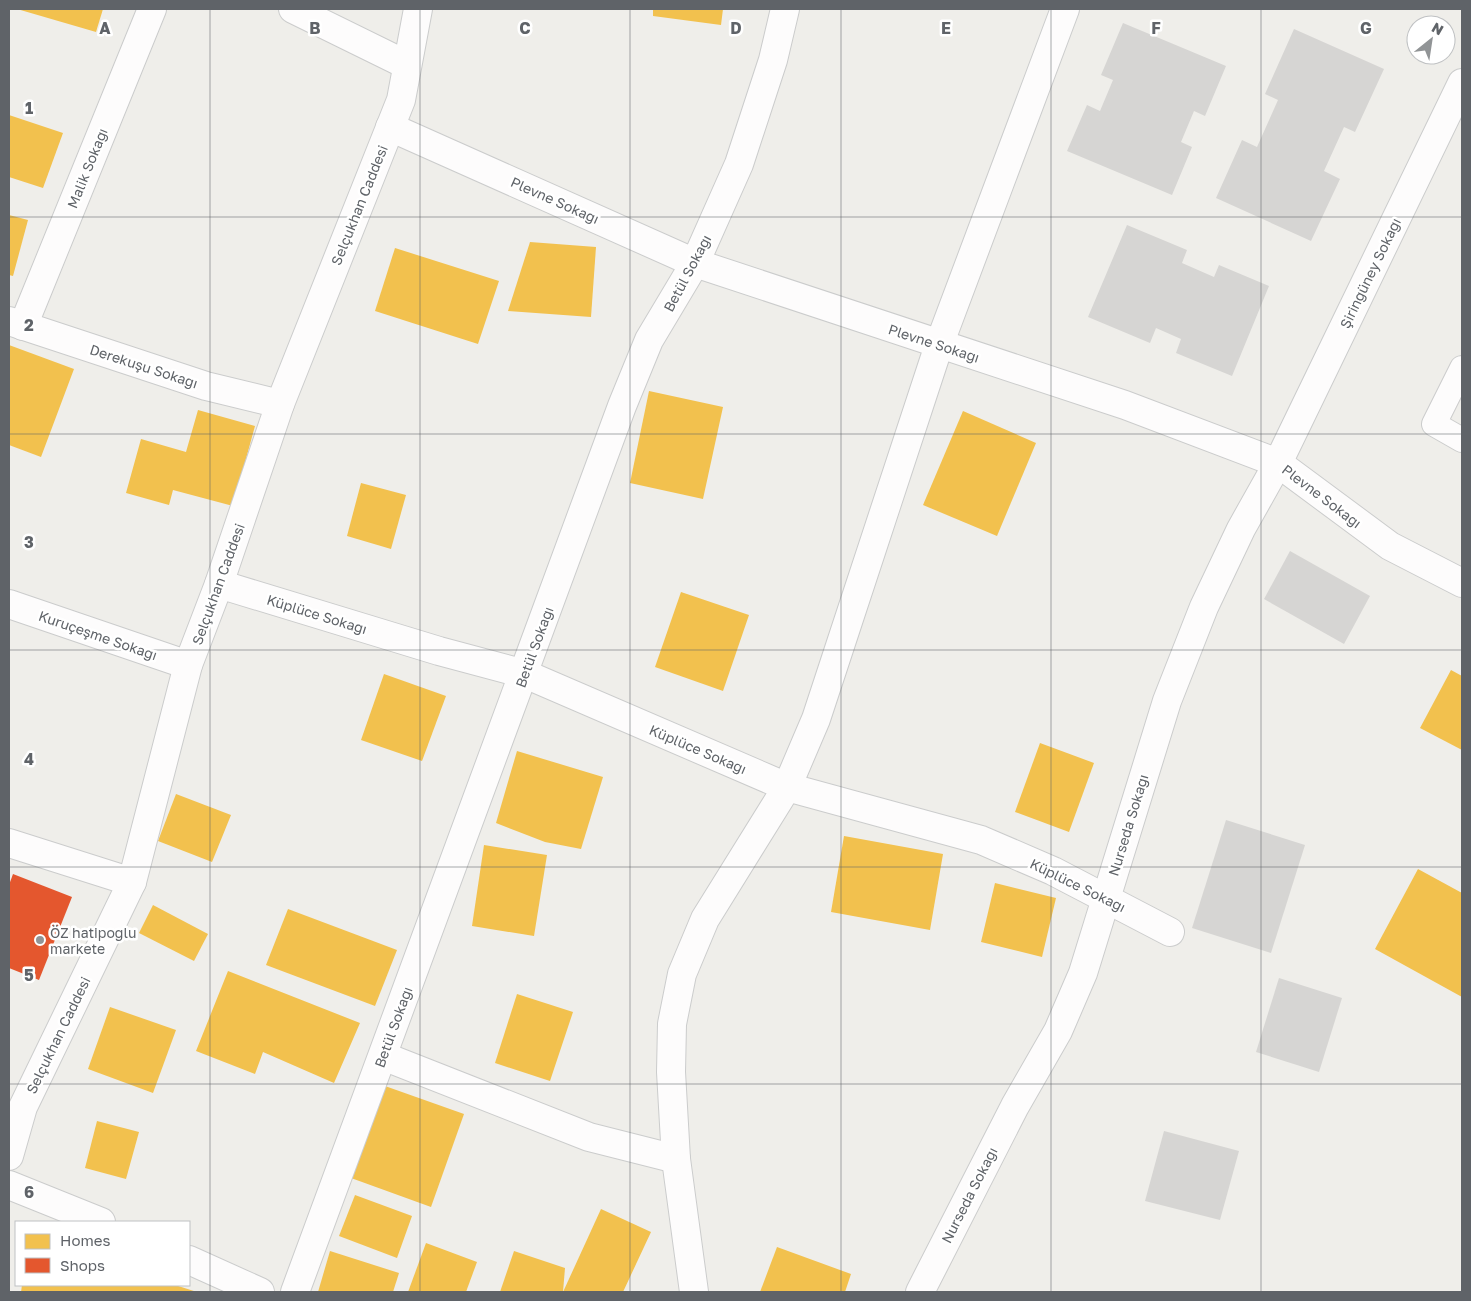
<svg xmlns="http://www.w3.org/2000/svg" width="1471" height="1301" viewBox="0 0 1471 1301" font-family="'Golos Text',sans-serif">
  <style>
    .homes { fill: #f2c14e }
    .shops { fill: #e4572e }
    .building { fill: #d6d5d3 }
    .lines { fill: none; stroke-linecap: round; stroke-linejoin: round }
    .service-casing { stroke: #cbcccc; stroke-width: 26 }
    .minor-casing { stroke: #cbcccc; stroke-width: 30 }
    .tertiary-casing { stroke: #cbcccc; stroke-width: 30 }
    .service { stroke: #fdfcfc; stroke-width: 24 }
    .minor { stroke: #fdfcfc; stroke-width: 28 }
    .tertiary { stroke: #fdfcfc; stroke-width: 28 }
    .grid { fill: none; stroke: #5f6368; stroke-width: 1; stroke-opacity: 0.55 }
    .poi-dot { fill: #919496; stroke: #fff; stroke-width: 2 }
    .labels { text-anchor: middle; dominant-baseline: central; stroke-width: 5; stroke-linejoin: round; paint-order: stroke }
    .street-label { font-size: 14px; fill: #5f6368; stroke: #fff }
    .poi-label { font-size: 14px; fill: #5f6368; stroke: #fff; text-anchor: start }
    .grid-label { font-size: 16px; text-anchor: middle; font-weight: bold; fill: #5f6368; stroke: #fff; stroke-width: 5; stroke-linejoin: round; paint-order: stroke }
  </style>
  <rect width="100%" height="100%" fill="#efeeea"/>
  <g class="homes">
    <path d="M17,9H103L96,32Z"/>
    <path d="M653,9H723L721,25L653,16Z"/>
    <path d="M9,115L63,133L43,188L9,177Z"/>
    <path d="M9,215L28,220L13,276L9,275Z"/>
    <path d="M530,242L596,247L591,317L508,311Z"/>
    <path d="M395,248L499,281L478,344L375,311Z"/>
    <path d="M9,345L74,369L41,457L9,445Z"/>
    <path d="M649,391L723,407L703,499L630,483Z"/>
    <path d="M198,410L255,426L233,506L173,490L169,505L126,493L141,439L186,452Z"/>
    <path d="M963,411L1036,443L997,536L923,505Z"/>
    <path d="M361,483L406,495L391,549L347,536Z"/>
    <path d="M681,592L749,615L723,691L655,667Z"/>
    <path d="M1451,670L1462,676V750L1420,728Z"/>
    <path d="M384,674L446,696L422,761L361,740Z"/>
    <path d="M1040,743L1094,763L1069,832L1015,812Z"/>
    <path d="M517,751L603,777L581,849L545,842L496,823Z"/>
    <path d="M176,794L231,815L212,862L158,841Z"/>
    <path d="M844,836L943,854L930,930L831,912Z"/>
    <path d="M484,845L547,855L534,936L472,926Z"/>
    <path d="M1418,869L1462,893V997L1375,949Z"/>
    <path d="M995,883L1056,898L1042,957L981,942Z"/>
    <path d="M153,905L208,934L194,961L139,933Z"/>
    <path d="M288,909L397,950L375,1006L266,965Z"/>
    <path d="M228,971L360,1023L334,1083L263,1052L255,1074L196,1051Z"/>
    <path d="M517,994L573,1012L550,1081L495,1063Z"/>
    <path d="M110,1007L176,1030L153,1093L88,1069Z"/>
    <path d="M385,1086L464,1114L431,1207L351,1178Z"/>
    <path d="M97,1121L139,1132L126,1179L85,1168Z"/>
    <path d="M355,1195L412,1216L397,1258L339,1236Z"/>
    <path d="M601,1209L651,1232L623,1292H563Z"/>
    <path d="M426,1243L477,1262L466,1292H408Z"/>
    <path d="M777,1247L851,1274L845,1292H760Z"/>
    <path d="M330,1251L399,1273L393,1292H318Z"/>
    <path d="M514,1251L565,1268L563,1292H500Z"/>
    <path d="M22,1285H175L197,1292H21Z"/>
  </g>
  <path class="shops" d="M13,874L72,897L39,980L9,968V885Z"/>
  <g class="building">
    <path d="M1123,23L1226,66L1205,116L1194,111L1181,142L1192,147L1172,195L1067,151L1087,105L1100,111L1113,80L1101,75Z"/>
    <path d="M1294,29L1384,69L1355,132L1344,127L1324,171L1340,179L1311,241L1216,198L1242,140L1257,147L1278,100L1265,94Z"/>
    <path d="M1127,225L1187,250L1182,263L1214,277L1219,265L1269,286L1232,376L1176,353L1181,339L1156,328L1150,343L1088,317Z"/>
    <path d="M1290,551L1370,596L1344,644L1264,599Z"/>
    <path d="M1226,820L1305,845L1271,953L1192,928Z"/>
    <path d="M1279,978L1342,998L1319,1072L1256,1052Z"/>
    <path d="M1164,1131L1239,1151L1220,1220L1145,1201Z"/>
  </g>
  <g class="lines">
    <defs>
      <path id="service" d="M1462,368L1434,424L1462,440"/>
      <g id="minor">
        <path d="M293,9L407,65"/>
        <path d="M390,127L695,263L1125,405L1278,463L1390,546L1462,583"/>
        <path d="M9,321L206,386L280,404"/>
        <path d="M23,326L152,9"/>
        <path d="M219,584L439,651L525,674L787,787L981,840L1053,871L1170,932"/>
        <path d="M9,604L188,665"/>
        <path d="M9,843L132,882"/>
        <path d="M383,1056L589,1137L676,1159"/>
        <path d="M9,1185L101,1222"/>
        <path d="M189,1260L260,1292"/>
        <path d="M295,1292L622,406L649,340L695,263L739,164L773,60L785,9"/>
        <path d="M694,1292L676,1159L671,1072L672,1024L682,974L705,919L787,787L816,719L939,345L1065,9"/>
        <path d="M920,1292L1015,1106L1058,1031L1083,973L1167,701L1204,607L1241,529L1278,463L1462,83"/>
      </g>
      <path id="tertiary" d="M9,1156L23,1107L132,882L188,665L219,584L280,404L401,100L418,9"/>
    </defs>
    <use href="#service" class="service-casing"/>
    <use href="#minor" class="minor-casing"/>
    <use href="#tertiary" class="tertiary-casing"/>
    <use href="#service" class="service"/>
    <use href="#minor" class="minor"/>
    <use href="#tertiary" class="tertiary"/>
  </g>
  <path class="grid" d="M210,9V1292M420,9V1292M630,9V1292M841,9V1292M1051,9V1292M1261,9V1292M9,217H1462M9,434H1462M9,650H1462M9,867H1462M9,1084H1462"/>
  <circle class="poi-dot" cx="40" cy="940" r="5"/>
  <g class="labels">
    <g class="street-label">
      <text transform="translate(87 168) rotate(-68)">Malik Sokağı</text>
      <text transform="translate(555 200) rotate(24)">Plevne Sokağı</text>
      <text transform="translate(359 205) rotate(-68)">Selçukhan Caddesi</text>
      <text transform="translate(687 273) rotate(-62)">Betül Sokağı</text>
      <text transform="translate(1370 273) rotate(-64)">Şiringüney Sokağı</text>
      <text transform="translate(934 343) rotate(18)">Plevne Sokağı</text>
      <text transform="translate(144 366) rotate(18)">Derekuşu Sokağı</text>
      <text transform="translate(1322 496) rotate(37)">Plevne Sokağı</text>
      <text transform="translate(218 584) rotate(-70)">Selçukhan Caddesi</text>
      <text transform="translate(317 614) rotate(17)">Küplüce Sokağı</text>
      <text transform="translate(98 635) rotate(19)">Kuruçeşme Sokağı</text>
      <text transform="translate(534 647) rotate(-70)">Betül Sokağı</text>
      <text transform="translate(698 749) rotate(23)">Küplüce Sokağı</text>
      <text transform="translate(1128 825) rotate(-73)">Nurseda Sokağı</text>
      <text transform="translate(1078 885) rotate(26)">Küplüce Sokağı</text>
      <text transform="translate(393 1027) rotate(-70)">Betül Sokağı</text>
      <text transform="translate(58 1035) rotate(-64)">Selçukhan Caddesi</text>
      <text transform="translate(969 1195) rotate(-63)">Nurseda Sokağı</text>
    </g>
    <g class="poi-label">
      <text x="50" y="932">ÖZ hatipoğlu<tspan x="50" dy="16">markete</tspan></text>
    </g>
  </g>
  <g class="grid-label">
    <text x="105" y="34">A</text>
    <text x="315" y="34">B</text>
    <text x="525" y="34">C</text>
    <text x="736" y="34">D</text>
    <text x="946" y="34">E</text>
    <text x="1156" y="34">F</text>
    <text x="1366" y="34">G</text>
    <text x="29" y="114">1</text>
    <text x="29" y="331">2</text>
    <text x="29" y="548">3</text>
    <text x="29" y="765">4</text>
    <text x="29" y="981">5</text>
    <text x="29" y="1198">6</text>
  </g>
  <rect width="1471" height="1301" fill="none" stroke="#5f6368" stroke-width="20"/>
  <rect x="15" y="1221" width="175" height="65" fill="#ffffff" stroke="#bfc1c3"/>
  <rect x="25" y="1234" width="25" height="15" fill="#f2c14e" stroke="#bfc1c3"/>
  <text x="60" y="1246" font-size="15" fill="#5f6368">Homes</text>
  <rect x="25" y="1258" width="25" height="15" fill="#e4572e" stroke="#bfc1c3"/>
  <text x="60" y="1271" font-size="15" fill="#5f6368">Shops</text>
  <g transform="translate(1431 40) rotate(30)"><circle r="24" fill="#ffffff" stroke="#bfc1c3"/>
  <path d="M0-4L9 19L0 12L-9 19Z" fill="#919496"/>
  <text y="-8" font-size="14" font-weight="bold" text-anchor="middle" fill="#5f6368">N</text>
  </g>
</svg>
